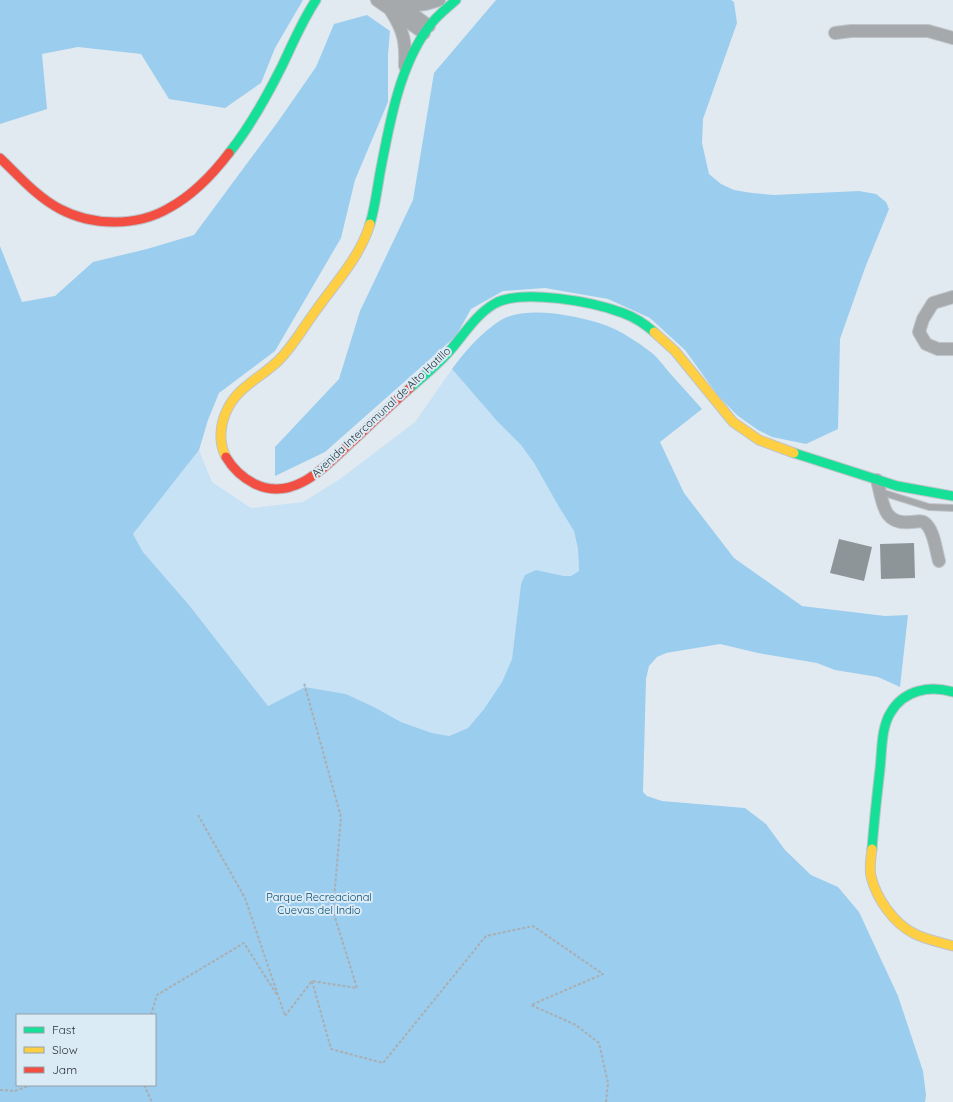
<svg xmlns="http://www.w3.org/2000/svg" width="953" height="1102" viewBox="0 0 953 1102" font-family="Quicksand,sans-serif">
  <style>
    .green { fill: #c8e2f5 }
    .forest { fill: #9bcdee; fill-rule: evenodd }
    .building { fill: #8e9599 }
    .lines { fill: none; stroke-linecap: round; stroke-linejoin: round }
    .lane-casing { stroke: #bec4c9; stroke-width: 8 }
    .street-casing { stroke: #bec4c9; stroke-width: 14 }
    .fast-casing { stroke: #bec4c9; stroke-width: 11 }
    .slow-casing { stroke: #bec4c9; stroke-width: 11 }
    .jam-casing { stroke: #bec4c9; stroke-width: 11 }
    .path { stroke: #aaaeb1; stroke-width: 2; stroke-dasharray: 3 2; stroke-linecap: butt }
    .lane { stroke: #a6a9ab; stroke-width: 6 }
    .street { stroke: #a6a9ab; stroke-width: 12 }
    .fast { stroke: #16e098; stroke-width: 9 }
    .slow { stroke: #ffcf43; stroke-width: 9 }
    .jam { stroke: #f24e42; stroke-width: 9 }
    .labels { text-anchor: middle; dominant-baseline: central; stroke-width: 4; stroke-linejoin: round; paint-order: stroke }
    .street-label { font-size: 11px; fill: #2b3135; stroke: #dbebf6 }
    .park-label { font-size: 11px; fill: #044b6f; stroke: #dbebf6 }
  </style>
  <rect width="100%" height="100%" fill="#e1eaf0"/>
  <path class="green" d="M452,369L497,421L521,445L534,463L559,507L574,531L578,549L579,571L571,576H564L536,570L521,584L512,659L502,682L484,709L468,728L448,736L432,733L401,722L374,707L346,694L305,687L268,706L189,605L143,552L133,534L199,450L212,482L251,508L303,502L340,479L415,422Z"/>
  <g class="forest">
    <path d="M0,0H303L275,48L261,83L225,108L169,99L141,54L78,47L42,54L47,109L0,124Z"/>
    <path d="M496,0H731L734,2L737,23L703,119L702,143L709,174L721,184L734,190L752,193L774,195L859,191L876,194L886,202L889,209L865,268L840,339L838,429L806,444L772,437L758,430L738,416L719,397L685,350L650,318L608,299L545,288L503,291L471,309L456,336L325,452L275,476V447L339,379L360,311L413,200L434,73Z"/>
    <path d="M367,15L390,31L388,55V102L355,180L341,238L275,351L219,393L208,420L199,450L133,534L143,552L189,605L268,706L305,687L346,694L374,707L401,722L432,733L449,736L468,728L484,709L502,682L512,659L521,584L525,575L536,570L564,576H571L579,571L578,549L574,531L559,507L534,463L521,445L497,421L452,369C465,351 482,332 501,320C527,305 578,316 605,325C621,331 638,342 652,353C658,358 663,365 668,371C679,384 691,396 702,409L660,442L684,493L734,558L802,606L885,616L908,615L900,687L878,677L835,670L817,663L758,653L720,644L666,653L657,657L649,666L646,679L643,792L647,796L662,801L745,808L766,824L785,850L811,875L838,887L859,912L898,996L923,1071L926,1095L925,1102H0V246L22,302L55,296L93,262L147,249L194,235L277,123L316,67L334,24ZM17,1015H155V1085H17Z"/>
  </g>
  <g class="building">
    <path d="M839,539L872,547L864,581L830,573Z"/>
    <path d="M914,543L915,578L881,579L880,544Z"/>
  </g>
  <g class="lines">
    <defs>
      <path id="lane" d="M881,492L929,507L953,508"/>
      <g id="street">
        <path d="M377,0L424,33"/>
        <path d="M392,0L399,4L429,26"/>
        <path d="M399,4C413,7 426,5 439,0"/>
        <path d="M391,11C404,31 406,43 405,66"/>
        <path d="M835,33L851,31H928L953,38"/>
        <path d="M953,297L933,303L923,319L919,332L926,344L938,349H953"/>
        <path d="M877,480C883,501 882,525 910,522C915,522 922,520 925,523C934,530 936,551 939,561"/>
      </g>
      <g id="fast">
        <path d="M229,153C250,127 267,96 282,66C293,43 302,21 316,0"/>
        <path d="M370,224C375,207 377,190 380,173C389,126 399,67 428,28C435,17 446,9 456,0"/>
        <path d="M410,388C422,377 435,367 446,355C462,338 474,316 494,304C521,288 594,302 623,313C634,317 645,324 654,332"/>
        <path d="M794,453L897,486L953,496"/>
        <path d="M872,849C874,822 877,795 880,769C882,751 881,727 891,712C904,690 930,685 953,692"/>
      </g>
      <g id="slow">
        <path d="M654,332L675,351L733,422L759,440L794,453"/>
        <path d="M226,457C218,442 220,423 228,408C239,386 262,377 279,360C294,345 304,326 317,309C336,282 360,257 370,224"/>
        <path d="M872,849C871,857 869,867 871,876C876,898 894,924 915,934C927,940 940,942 953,946"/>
      </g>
      <g id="jam">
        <path d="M0,158C19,176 37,197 60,209C92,226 137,227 169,208C193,195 213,174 229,153"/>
        <path d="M226,457C233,469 243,478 255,484C295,503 327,464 354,440C373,422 391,405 410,388"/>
      </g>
    </defs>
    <use href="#lane" class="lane-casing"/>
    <use href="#street" class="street-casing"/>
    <use href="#fast" class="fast-casing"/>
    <use href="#slow" class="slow-casing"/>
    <use href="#jam" class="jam-casing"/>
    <g class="path">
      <path d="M198,815L245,898L285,1016L312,981L357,988L333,911L341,817L304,683"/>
      <path d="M312,981L331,1049L383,1063L486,936L533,926L603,974L531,1005L576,1025L599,1043L608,1083L606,1102"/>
      <path d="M151,1015L157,995L244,943L277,995"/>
      <path d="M144,1085L152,1102"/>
      <path d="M0,1090L15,1091L31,1085"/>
    </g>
    <use href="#lane" class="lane"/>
    <use href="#street" class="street"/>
    <use href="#fast" class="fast"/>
    <use href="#slow" class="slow"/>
    <use href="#jam" class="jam"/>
  </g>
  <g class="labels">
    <g class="street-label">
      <text transform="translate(381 412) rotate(-43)">Avenida Intercomunal de Alto Hatillo</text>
    </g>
    <g class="park-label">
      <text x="319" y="897">Parque Recreacional<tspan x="319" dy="13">Cuevas del Indio</tspan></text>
    </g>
  </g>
  <rect x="16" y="1014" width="140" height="72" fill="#dbebf6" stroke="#95a1a9"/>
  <rect x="24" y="1027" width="20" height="6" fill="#16e098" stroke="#95a1a9"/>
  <text x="52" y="1034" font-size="12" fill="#2b3135">Fast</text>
  <rect x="24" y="1047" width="20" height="6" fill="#ffcf43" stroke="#95a1a9"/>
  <text x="52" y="1054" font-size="12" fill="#2b3135">Slow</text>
  <rect x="24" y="1067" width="20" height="6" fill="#f24e42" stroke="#95a1a9"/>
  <text x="52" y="1074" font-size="12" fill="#2b3135">Jam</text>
</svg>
